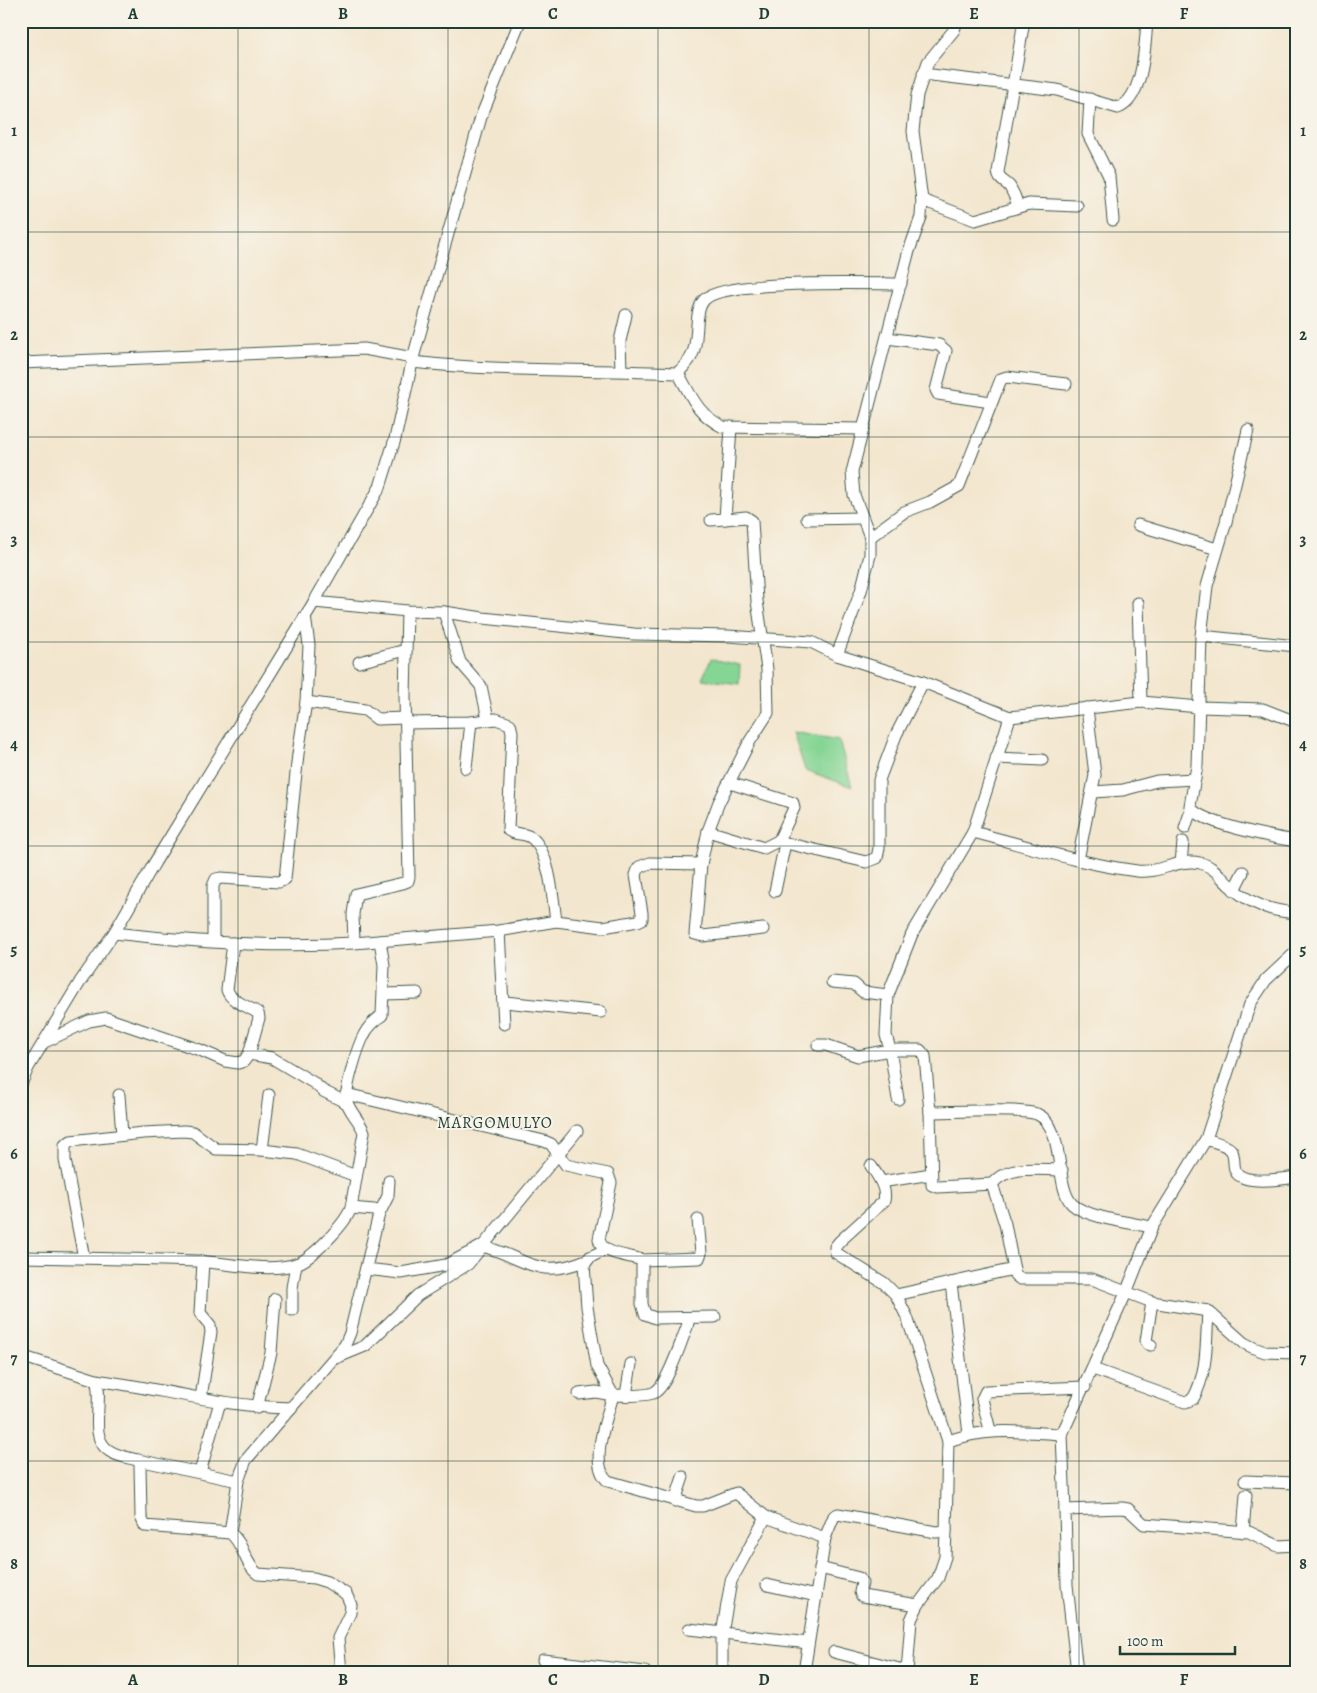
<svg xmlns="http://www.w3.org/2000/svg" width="1317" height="1693" viewBox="0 0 1317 1693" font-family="Alegreya,serif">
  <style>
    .green { fill: #85d594; stroke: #528964 }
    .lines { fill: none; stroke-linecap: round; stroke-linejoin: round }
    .minor-casing { stroke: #3f564b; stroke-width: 13 }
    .minor { stroke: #fff; stroke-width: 11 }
    .grid { fill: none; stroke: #1f3d34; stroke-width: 1; stroke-opacity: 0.55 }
    .labels { text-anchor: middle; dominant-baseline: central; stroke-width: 4; stroke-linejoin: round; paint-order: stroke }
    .quarter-label { font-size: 16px; letter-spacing: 1px; fill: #1f3d34; stroke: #f7f3e8 }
    .neatline { fill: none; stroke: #1f3d34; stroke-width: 2 }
    .grid-label { font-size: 16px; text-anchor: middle; font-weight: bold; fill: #1f3d34 }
  </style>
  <rect width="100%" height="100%" fill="#f7f3e8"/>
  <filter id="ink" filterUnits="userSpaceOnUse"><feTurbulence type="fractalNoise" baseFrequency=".02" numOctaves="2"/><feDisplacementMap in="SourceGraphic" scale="10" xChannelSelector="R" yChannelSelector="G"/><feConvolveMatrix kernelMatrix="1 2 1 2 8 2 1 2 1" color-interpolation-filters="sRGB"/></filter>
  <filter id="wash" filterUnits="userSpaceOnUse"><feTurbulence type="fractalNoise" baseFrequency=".0096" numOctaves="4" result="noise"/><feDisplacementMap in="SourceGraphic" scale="20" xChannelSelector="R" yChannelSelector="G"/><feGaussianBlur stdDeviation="1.12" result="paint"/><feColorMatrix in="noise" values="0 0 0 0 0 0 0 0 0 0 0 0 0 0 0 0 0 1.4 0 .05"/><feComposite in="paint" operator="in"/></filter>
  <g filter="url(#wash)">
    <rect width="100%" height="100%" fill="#f3e6ce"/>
    <g class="green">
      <path d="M711,659L740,665L739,684L702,679Z"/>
      <path d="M793,732L839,740L852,787L805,770Z"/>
    </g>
  </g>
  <g filter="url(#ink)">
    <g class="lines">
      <defs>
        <g id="minor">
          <path d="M923,74L1057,90L1118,108C1144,98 1145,44 1147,21"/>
          <path d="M1090,99L1088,134L1109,176L1113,220"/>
          <path d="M922,200L975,220L1029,204L1077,206"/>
          <path d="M1018,206C1016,199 1014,194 1010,187C1005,181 999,181 998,172L1024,21"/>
          <path d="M887,338L939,345L946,351L936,390L938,394L991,402"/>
          <path d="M412,362C501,372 589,369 678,373C682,368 690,361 692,355C700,339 693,313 704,300C722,279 868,284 901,284"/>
          <path d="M21,363L364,349L413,358"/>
          <path d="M621,370L620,341L626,315"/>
          <path d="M678,373C692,397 697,414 723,427L863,429"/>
          <path d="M1248,430L1226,522L1207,586L1201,636L1197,766L1190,806C1196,823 1277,838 1296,841"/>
          <path d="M807,519L862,518"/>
          <path d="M711,520L725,519"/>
          <path d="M1138,525L1217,549"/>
          <path d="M870,537L904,512L930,502L959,486L1001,379L1007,377L1066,384"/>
          <path d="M314,602L407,611L444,612L483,618L634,634L728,636L811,642L837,655L923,682L1010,717L1141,702L1200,707L1263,709L1296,722"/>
          <path d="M1138,603L1141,702"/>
          <path d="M407,611L405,696L409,877L408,881L403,883L356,894L353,914L354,943L499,931L556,921L603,927L638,921L642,919V913L636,875L639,867L650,863L701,864L708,831L719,802L750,741L768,713L767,669L757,601L752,521L746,517L725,519L731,427"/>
          <path d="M444,612L460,662L481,686L488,719"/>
          <path d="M305,616L309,645L306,702"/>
          <path d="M1201,636L1296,646"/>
          <path d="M837,655L861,591L870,555V537L854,495L852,472L908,254L921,217L922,200L913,131L917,95L928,62L954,30L957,21"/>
          <path d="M359,662L406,650"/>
          <path d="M1010,717L973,832L912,934L888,995L886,1035L890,1050H920L925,1056L930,1112L932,1185L938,1187L992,1184L1005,1224L1015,1275L1020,1279H1092L1152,1302L1208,1311L1244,1343L1254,1348L1265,1352L1296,1353"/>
          <path d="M406,723L471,722L496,719L510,724L512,732L508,830C516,836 526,832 533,839C550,855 553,899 556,921"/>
          <path d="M996,758L1042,760"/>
          <path d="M466,768L471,722"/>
          <path d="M730,783L793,803L794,808L780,838L782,842L866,862L877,858L879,848V780L896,735L923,682"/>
          <path d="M1093,792L1123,790L1157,781L1195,779"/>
          <path d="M1185,828L1191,810"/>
          <path d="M708,831L764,848L780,840"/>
          <path d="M973,832C1027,846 1081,864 1137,871C1159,874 1179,858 1200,863C1214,866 1221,878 1230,886C1250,904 1270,911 1296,913"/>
          <path d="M1078,860L1095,775L1087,708"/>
          <path d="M1181,863L1183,842"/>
          <path d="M701,864L695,934L703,936L763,929"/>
          <path d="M1234,890L1243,872"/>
          <path d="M775,891L785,843"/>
          <path d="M499,931L504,1024"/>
          <path d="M114,933C194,942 274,948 354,943"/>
          <path d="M213,941V886L216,879L221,878L279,882L285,879L298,754L306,702L365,710L377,719L406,718"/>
          <path d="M832,982L854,984L863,992L888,995"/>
          <path d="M384,994L417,993"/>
          <path d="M505,1002L601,1012"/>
          <path d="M47,1041L89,1021L106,1018L200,1050L225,1061L238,1063L244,1061L249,1054L259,1018L258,1013C248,1006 231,1002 227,990L233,943"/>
          <path d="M818,1045H826L858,1056L890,1050L898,1099"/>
          <path d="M249,1054L272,1058L314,1083L323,1091L347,1103"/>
          <path d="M21,1084L28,1068L80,982L114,933L155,862L314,602L380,487L395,439L413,358L481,117L520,21"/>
          <path d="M346,1094L544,1141L551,1144L566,1165L608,1174L611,1183L599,1239C601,1255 629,1255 642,1260V1304L645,1314L655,1318L715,1317"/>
          <path d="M119,1095L122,1135"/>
          <path d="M930,1112C951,1112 1021,1108 1037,1114C1066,1127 1054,1185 1072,1204C1087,1218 1132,1223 1152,1227"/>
          <path d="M1206,1139C1213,1142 1226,1144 1231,1150C1236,1156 1232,1165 1236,1172C1244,1185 1282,1179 1296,1177"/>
          <path d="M262,1150L269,1095"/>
          <path d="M871,1166C878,1176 887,1188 884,1201L840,1241L835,1247L836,1253L884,1283L896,1295L907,1317L948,1441"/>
          <path d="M881,1182L931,1174"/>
          <path d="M992,1184C1008,1164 1039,1170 1062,1170"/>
          <path d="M351,1208L374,1210L379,1214"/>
          <path d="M605,1250L590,1257L584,1265L587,1307L597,1366L613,1395"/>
          <path d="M21,1257C80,1258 138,1259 197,1261C226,1263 269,1273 296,1264C312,1259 346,1223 351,1208L364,1132C360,1121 349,1111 347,1102C344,1090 358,1046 364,1035C368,1026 375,1021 382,1015L384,965L380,941"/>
          <path d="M84,1258L65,1160V1145L71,1141L143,1133L184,1131L193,1132L216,1149L262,1150L297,1154L356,1176"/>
          <path d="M642,1260L699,1258L701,1253L698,1220"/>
          <path d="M366,1269L401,1273L446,1265L482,1246C525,1257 536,1281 586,1260"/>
          <path d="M951,1283L969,1434"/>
          <path d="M896,1295L1014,1269"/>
          <path d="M292,1310V1288L296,1264"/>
          <path d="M689,1318L687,1327C681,1341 667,1388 653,1393C641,1397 625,1395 613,1395C607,1418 588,1464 608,1481L696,1506H703L736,1493L766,1517L825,1538"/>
          <path d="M1151,1345L1148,1344L1146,1341L1152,1302"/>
          <path d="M21,1356L96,1380C104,1400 88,1436 108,1450C116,1456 128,1458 138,1460L140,1464L141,1517L145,1526L230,1533C244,1543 244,1564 258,1574L314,1578L327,1582L346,1594L351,1605L350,1613L338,1638L341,1672"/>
          <path d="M336,1358L365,1346L418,1295L468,1264L577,1131"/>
          <path d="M1093,1369L1185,1402L1193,1399C1208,1373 1206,1341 1208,1311"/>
          <path d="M96,1380C162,1389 225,1407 291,1408"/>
          <path d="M579,1394L596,1392L613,1395"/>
          <path d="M626,1395L631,1364"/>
          <path d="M201,1398L211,1332L210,1325L200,1313L203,1262"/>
          <path d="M257,1408L271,1353L275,1299"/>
          <path d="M990,1430L982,1399L986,1391L1085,1387"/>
          <path d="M1062,1434L1065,1510"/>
          <path d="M138,1460L238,1481"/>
          <path d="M200,1472L220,1402"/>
          <path d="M1245,1481L1296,1483"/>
          <path d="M675,1501L683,1477"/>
          <path d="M1243,1532L1246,1495"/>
          <path d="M230,1533L238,1481L246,1460L345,1345L350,1333L379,1214L388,1196L389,1181"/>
          <path d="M820,1568L859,1578L862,1583L860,1592L862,1596L918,1605"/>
          <path d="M767,1585L816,1596"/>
          <path d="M689,1629L808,1643"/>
          <path d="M834,1652L907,1671"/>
          <path d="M543,1660L645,1672"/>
          <path d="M722,1672V1634L731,1581L766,1517"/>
          <path d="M804,1672L825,1538L834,1516L838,1514L936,1532L946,1531L948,1441C990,1427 1019,1432 1062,1434L1126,1293L1152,1227L1206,1139L1250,1004L1266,980L1296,952"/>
          <path d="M907,1672L911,1620L918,1605L938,1578L945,1557L946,1531"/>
          <path d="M1077,1672L1067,1585L1065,1510L1122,1508L1128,1509L1144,1524L1249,1532L1278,1546L1296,1545"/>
        </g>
      </defs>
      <use href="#minor" class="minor-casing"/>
      <use href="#minor" class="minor"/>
    </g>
  </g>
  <path class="grid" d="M238,21V1672M448,21V1672M658,21V1672M869,21V1672M1079,21V1672M21,232H1296M21,437H1296M21,642H1296M21,846H1296M21,1051H1296M21,1256H1296M21,1461H1296"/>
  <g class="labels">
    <g class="quarter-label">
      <text x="495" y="1123">MARGOMULYO</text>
    </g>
  </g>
  <rect width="1317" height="1693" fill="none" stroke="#f7f3e8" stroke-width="55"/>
  <path d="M1120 1646v8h115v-8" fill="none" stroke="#1f3d34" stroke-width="2.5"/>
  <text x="1127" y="1646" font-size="15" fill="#1f3d34" stroke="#f7f3e8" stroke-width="4" paint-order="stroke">100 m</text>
  <rect x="28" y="28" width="1262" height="1638" class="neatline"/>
  <g class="grid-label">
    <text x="133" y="19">A</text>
    <text x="343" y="19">B</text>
    <text x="553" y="19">C</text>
    <text x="764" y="19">D</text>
    <text x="974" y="19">E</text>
    <text x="1184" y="19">F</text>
    <text x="14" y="136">1</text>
    <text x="1303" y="136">1</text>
    <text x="14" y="340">2</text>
    <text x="1303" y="340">2</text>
    <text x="14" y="545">3</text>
    <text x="1303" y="545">3</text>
    <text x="14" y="750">4</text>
    <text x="1303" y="750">4</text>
    <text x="14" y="955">5</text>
    <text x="1303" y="955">5</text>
    <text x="14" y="1159">6</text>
    <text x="1303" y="1159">6</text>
    <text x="14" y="1364">7</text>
    <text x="1303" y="1364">7</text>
    <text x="14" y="1569">8</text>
    <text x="1303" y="1569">8</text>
    <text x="133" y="1685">A</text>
    <text x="343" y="1685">B</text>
    <text x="553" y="1685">C</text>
    <text x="764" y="1685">D</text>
    <text x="974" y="1685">E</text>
    <text x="1184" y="1685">F</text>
  </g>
</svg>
